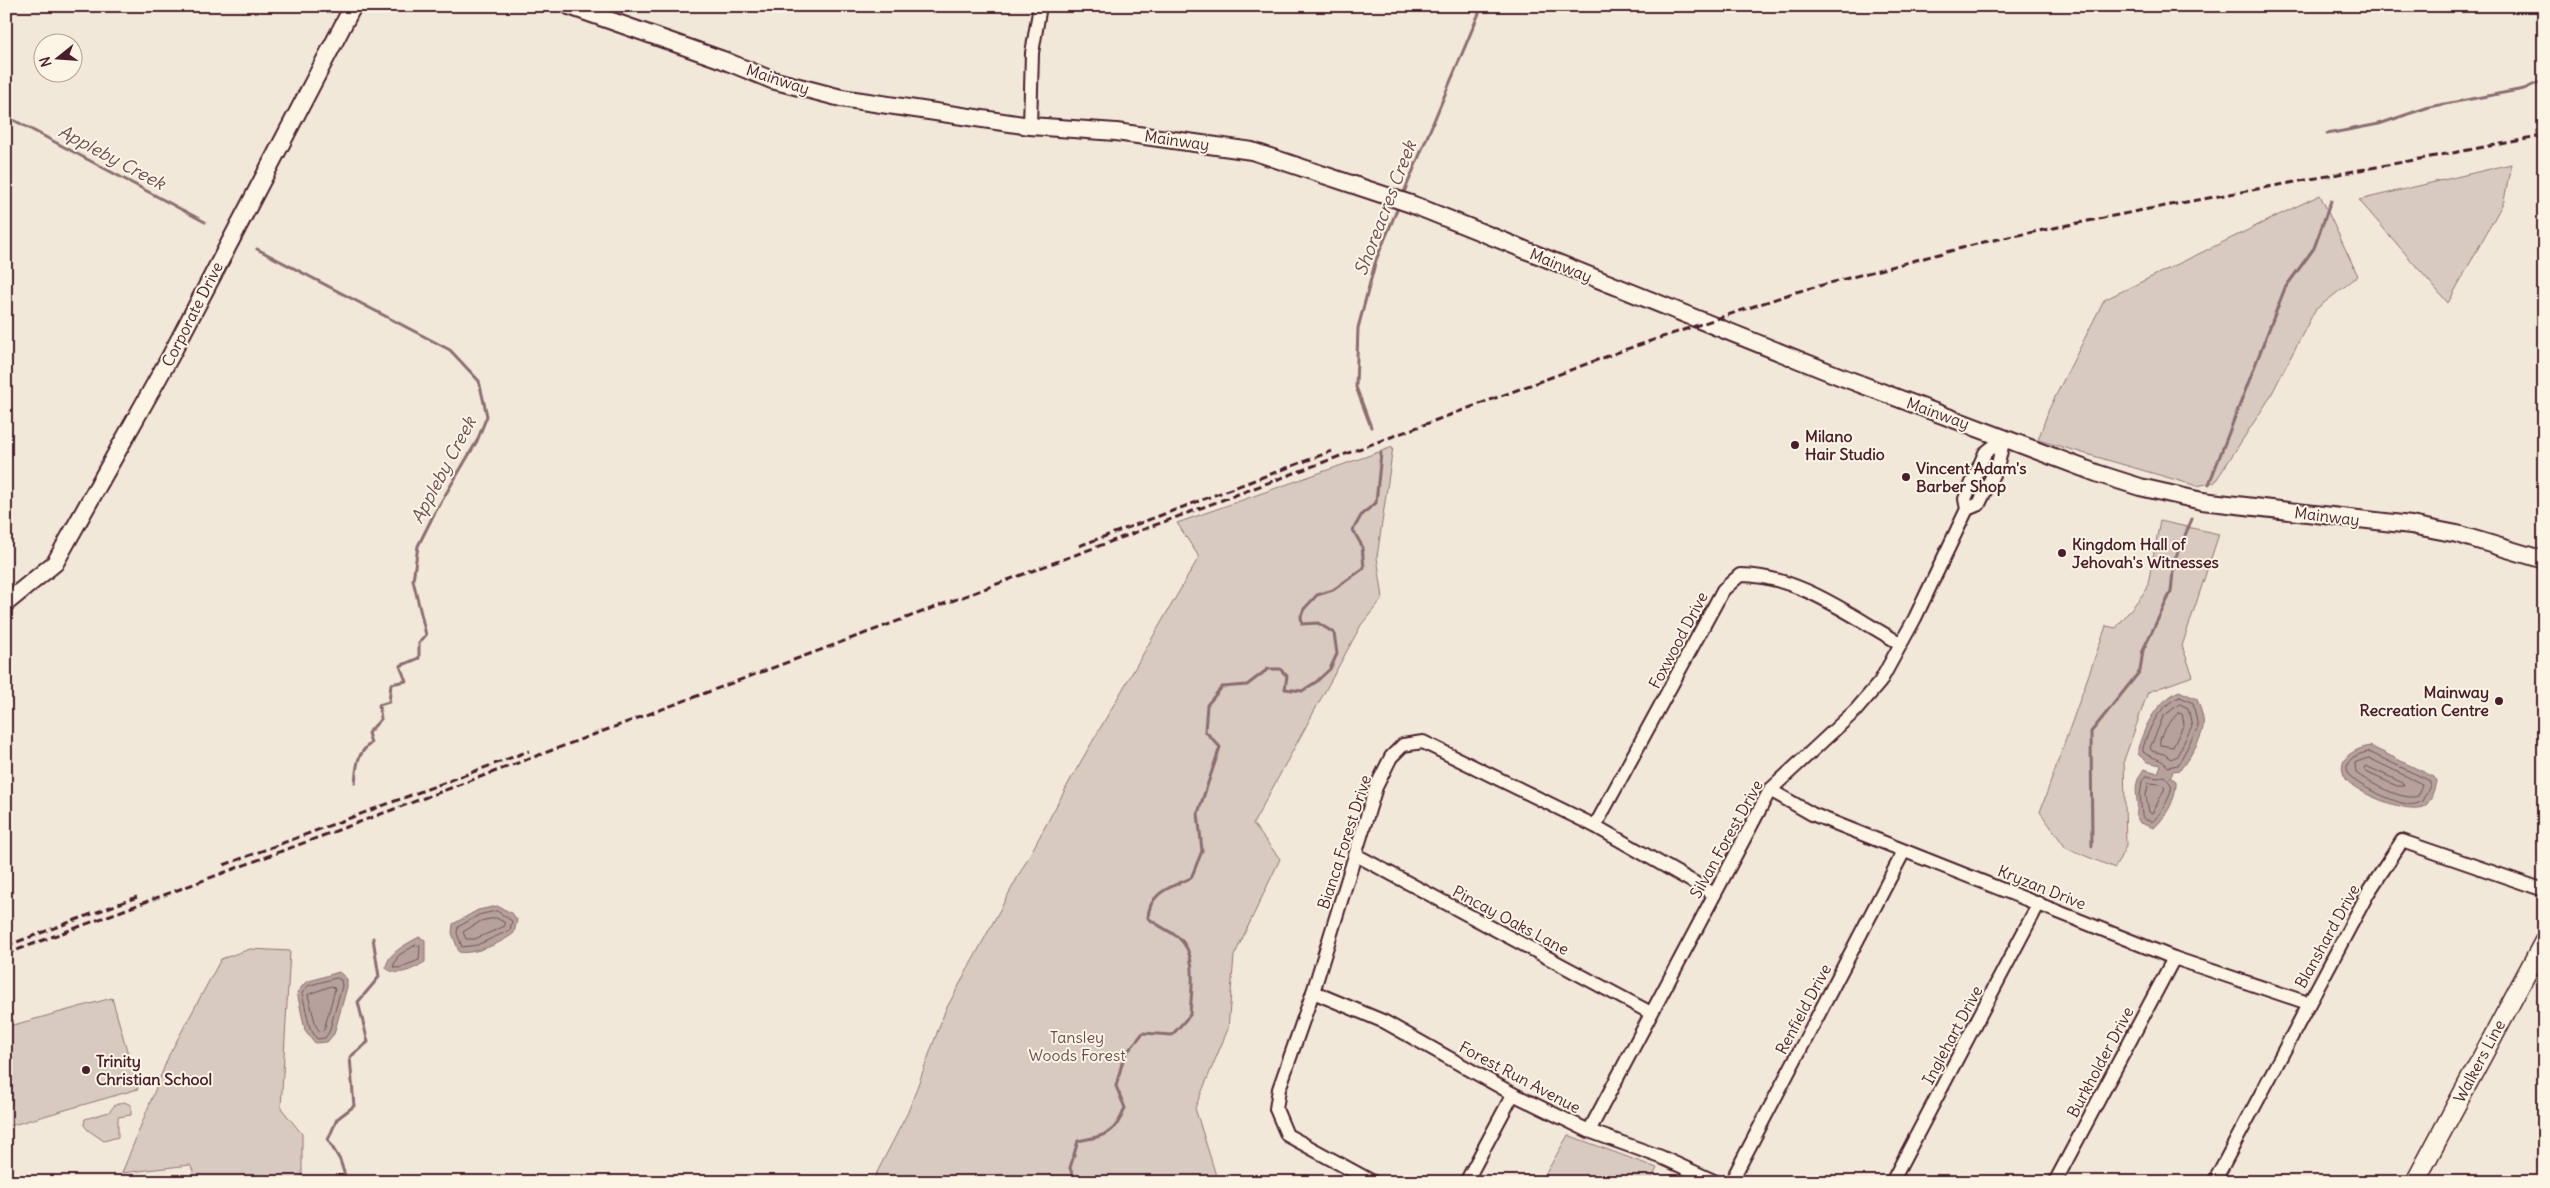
<svg xmlns="http://www.w3.org/2000/svg" width="2550" height="1188" viewBox="0 0 2550 1188" font-family="Delius,sans-serif">
  <style>
    .green { fill: #d8cac0; stroke: #917476 }
    .water { fill: #b6a19c; stroke: #8b6d6f }
    .lines { fill: none; stroke-linecap: round; stroke-linejoin: round }
    .shore { stroke: #755358; stroke-width: 1 }
    .stream { stroke: #8b6d6f; stroke-width: 3 }
    .minor-casing { stroke: #4a1f2b; stroke-width: 16 }
    .tertiary-casing { stroke: #4a1f2b; stroke-width: 20 }
    .secondary-casing { stroke: #4a1f2b; stroke-width: 21 }
    .minor { stroke: #fcf5e5; stroke-width: 12 }
    .tertiary { stroke: #fcf5e5; stroke-width: 16 }
    .secondary { stroke: #fcf5e5; stroke-width: 18 }
    .rail { stroke: #4a1f2b; stroke-width: 3; stroke-dasharray: 8 4; stroke-linecap: butt }
    .poi-dot { fill: #4a1f2b; stroke: #fcf5e5; stroke-width: 2 }
    .labels { text-anchor: middle; dominant-baseline: central; stroke-width: 4; stroke-linejoin: round; paint-order: stroke }
    .street-label { font-size: 16px; fill: #4a1f2b; stroke: #fcf5e5 }
    .poi-label { font-size: 16px; font-weight: bold; fill: #4a1f2b; stroke: #fcf5e5; text-anchor: start }
    .park-label { font-size: 16px; fill: #6e4a50; stroke: #fcf5e5 }
    .water-label { font-size: 18px; font-style: italic; fill: #704c53; stroke: #fcf5e5 }
  </style>
  <rect width="100%" height="100%" fill="#f1e8da"/>
  <filter id="ink" filterUnits="userSpaceOnUse"><feTurbulence type="fractalNoise" baseFrequency=".02" numOctaves="2"/><feDisplacementMap in="SourceGraphic" scale="10" xChannelSelector="R" yChannelSelector="G"/><feConvolveMatrix kernelMatrix="1 2 1 2 8 2 1 2 1" color-interpolation-filters="sRGB"/></filter>
  <g filter="url(#ink)">
    <g class="green">
      <path d="M2511,164L2504,201L2448,303L2359,200Z"/>
      <path d="M2320,195L2358,276L2315,310L2269,399L2215,482L2197,486L2038,440L2049,409L2104,300Z"/>
      <path d="M1393,447L1377,557L1383,598L1361,625L1253,824L1280,859L1234,956L1228,1029L1195,1108L1218,1182H872L908,1112L945,1011L1072,777L1199,557L1177,523Z"/>
      <path d="M2160,521L2219,534L2182,646L2193,676L2148,692L2124,760L2126,846L2115,868L2066,848L2040,812L2106,626L2116,628L2147,589Z"/>
      <path d="M250,949L290,951L281,1108L302,1134V1182H199L190,1165L122,1173L169,1055L221,959Z"/>
      <path d="M112,998L138,1089L6,1127V1027Z"/>
      <path d="M124,1102L131,1105V1115L118,1117V1137L104,1141L88,1130L84,1125L85,1119L109,1112L115,1105Z"/>
      <path d="M1568,1135L1657,1168L1650,1182H1541Z"/>
    </g>
    <g class="water">
      <path d="M2179,691L2197,699C2199,705 2202,712 2203,719C2206,735 2189,758 2180,770L2173,771L2170,777L2176,781C2177,798 2166,817 2154,828L2140,823L2136,816C2141,797 2129,789 2144,769L2158,773L2161,765L2147,762L2138,754V748C2146,723 2156,703 2179,691Z"/>
      <path d="M2370,746L2434,777L2436,781C2435,788 2431,800 2426,805C2412,817 2354,792 2346,779C2334,759 2354,749 2370,746Z"/>
      <path d="M497,906L512,913L517,920L514,933C502,943 474,955 459,952L452,933L453,924L478,910Z"/>
      <path d="M419,937L425,940V962C413,969 398,978 386,968C387,953 407,944 419,937Z"/>
      <path d="M339,972L347,979V987L334,1034L327,1042L315,1043L305,1030L297,992L306,982Z"/>
    </g>
    <g class="lines">
      <g class="shore">
        <path d="M2180,697L2193,703L2198,727L2178,765L2168,767C2162,758 2152,759 2143,752V748C2149,728 2159,705 2180,697Z"/>
        <path d="M2180,704L2188,708L2192,726L2177,756L2171,759L2164,754L2152,751L2150,748L2163,717Z"/>
        <path d="M2178,713L2182,714L2184,724L2173,747L2160,745C2158,735 2171,721 2178,713Z"/>
        <path d="M2369,752L2430,781V786L2422,801C2418,804 2413,805 2407,804C2396,803 2358,786 2351,777C2339,762 2357,753 2369,752Z"/>
        <path d="M2369,758L2422,784L2418,796C2404,802 2368,782 2356,773L2355,763Z"/>
        <path d="M2366,766L2403,783L2404,786H2397L2368,773L2364,769Z"/>
        <path d="M2146,776L2158,778L2164,776C2166,779 2170,782 2171,785C2174,793 2158,818 2152,822L2144,819L2142,815L2140,796L2142,781Z"/>
        <path d="M2149,783L2161,784L2165,788L2152,814L2149,812L2146,796Z"/>
        <path d="M497,911L512,921L510,930L477,945L462,947L457,933L458,927L479,915Z"/>
        <path d="M496,918L504,922L505,926L475,939H466L463,932L481,921Z"/>
        <path d="M416,945L420,946L419,960L399,968L393,967L398,956Z"/>
        <path d="M337,978L341,980L342,986L329,1032L325,1038L317,1039L310,1028L302,993L308,986Z"/>
        <path d="M332,986L335,989L324,1030L320,1032L316,1026L308,995Z"/>
      </g>
      <g class="stream">
        <path d="M6,116L205,222"/>
        <path d="M2327,134L2379,124L2429,107L2524,89L2544,80"/>
        <path d="M1402,197L1482,6"/>
        <path d="M257,249L450,350L479,381L487,416L477,441L434,514L418,546L413,580L426,635L419,643V658L400,666L406,681L391,684L389,702L379,705L381,719L368,733L371,743C356,755 357,765 355,783"/>
        <path d="M1371,427L1356,387L1358,328L1376,260L1399,205"/>
        <path d="M2209,484L2285,288L2314,248L2331,201"/>
        <path d="M2092,846L2091,732L2140,671L2143,650L2171,592L2174,561L2192,519"/>
        <path d="M347,1182L340,1160L328,1140L337,1119L354,1106L350,1057L368,1042L358,1002L379,977L373,938"/>
        <path d="M1075,1182L1070,1168L1078,1141C1105,1136 1115,1135 1125,1108L1116,1086L1124,1056L1143,1033L1172,1035L1190,1015C1191,991 1199,954 1178,937C1168,930 1158,926 1148,918C1149,892 1171,887 1191,878L1202,851L1198,813L1220,747L1205,731L1207,705L1222,687L1247,685L1268,669H1280L1287,676L1285,689L1302,691L1316,682L1330,669L1337,654L1334,633L1318,623L1302,624L1301,616L1304,609L1317,595L1333,590L1364,568L1362,546L1353,530L1362,514L1376,503L1381,453"/>
      </g>
      <defs>
        <g id="minor">
          <path d="M1030,126L1032,53L1040,6"/>
          <path d="M1967,509L1979,504L1998,464L2004,438"/>
          <path d="M1770,790L1812,814L2174,958L2308,1003"/>
          <path d="M1595,826L1723,590L1740,575C1798,575 1851,616 1900,643"/>
          <path d="M1356,855L1651,1013"/>
          <path d="M1313,992L1385,1022L1513,1094L1589,1131L1661,1157L1716,1182"/>
          <path d="M1589,1131L1770,790L1856,710L1880,682L1915,618L1967,509L1965,499L1985,453L2004,438"/>
          <path d="M1373,1182L1287,1135L1276,1109L1279,1089L1313,992L1376,787L1391,757L1403,745L1423,742L1595,826L1714,894"/>
          <path d="M1466,1182L1513,1094"/>
          <path d="M1731,1182L1904,851"/>
          <path d="M1892,1182L2039,903"/>
          <path d="M2055,1182L2174,958"/>
          <path d="M2214,1182L2368,893L2402,841L2544,890"/>
        </g>
        <g id="tertiary">
          <path d="M569,6L723,60L772,80L841,98L1030,126L1116,132L1252,151L1411,204L1839,376L2099,474L2140,487L2202,501L2411,525L2457,534L2544,560"/>
          <path d="M6,603L55,563L170,357L353,6"/>
        </g>
        <path id="secondary" d="M2415,1182L2544,941"/>
      </defs>
      <use href="#minor" class="minor-casing"/>
      <use href="#tertiary" class="tertiary-casing"/>
      <use href="#secondary" class="secondary-casing"/>
      <use href="#minor" class="minor"/>
      <use href="#tertiary" class="tertiary"/>
      <use href="#secondary" class="secondary"/>
      <g class="rail">
        <path d="M1079,546L1332,451"/>
        <path d="M224,865L529,751"/>
        <path d="M6,946L137,897"/>
        <path d="M6,954L1624,350L1796,292L1984,242L2138,211L2544,136"/>
      </g>
    </g>
  </g>
  <g class="poi-dot">
    <circle cx="1795" cy="445" r="5"/>
    <circle cx="1906" cy="477" r="5"/>
    <circle cx="2062" cy="553" r="5"/>
    <circle cx="2499" cy="701" r="5"/>
    <circle cx="86" cy="1070" r="5"/>
  </g>
  <g class="labels">
    <g class="street-label">
      <text transform="translate(778 79) rotate(18)">Mainway</text>
      <text transform="translate(1177 140) rotate(8)">Mainway</text>
      <text transform="translate(1561 265) rotate(22)">Mainway</text>
      <text transform="translate(192 314) rotate(-63)">Corporate Drive</text>
      <text transform="translate(1938 413) rotate(20)">Mainway</text>
      <text transform="translate(2327 516) rotate(7)">Mainway</text>
      <text transform="translate(1678 640) rotate(-62)">Foxwood Drive</text>
      <text transform="translate(1726 839) rotate(-61)">Silvan Forest Drive</text>
      <text transform="translate(1344 842) rotate(-72)">Bianca Forest Drive</text>
      <text transform="translate(2042 887) rotate(22)">Kryzan Drive</text>
      <text transform="translate(1511 920) rotate(28)">Pincay Oaks Lane</text>
      <text transform="translate(2327 936) rotate(-61)">Blanshard Drive</text>
      <text transform="translate(1803 1009) rotate(-62)">Renfield Drive</text>
      <text transform="translate(1952 1035) rotate(-62)">Inglehart Drive</text>
      <text transform="translate(2479 1061) rotate(-62)">Walkers Line</text>
      <text transform="translate(2100 1062) rotate(-62)">Burkholder Drive</text>
      <text transform="translate(1520 1077) rotate(28)">Forest Run Avenue</text>
    </g>
    <g class="poi-label">
      <text x="1805" y="436">Milano<tspan x="1805" dy="18">Hair Studio</tspan></text>
      <text x="1916" y="468">Vincent Adam's<tspan x="1916" dy="18">Barber Shop</tspan></text>
      <text x="2072" y="544">Kingdom Hall of<tspan x="2072" dy="18">Jehovah's Witnesses</tspan></text>
      <text x="2489" y="692" text-anchor="end">Mainway<tspan x="2489" dy="18">Recreation Centre</tspan></text>
      <text x="96" y="1061">Trinity<tspan x="96" dy="18">Christian School</tspan></text>
    </g>
    <g class="park-label">
      <text x="1077" y="1037">Tansley<tspan x="1077" dy="18">Woods Forest</tspan></text>
    </g>
    <g class="water-label">
      <text transform="translate(112 157) rotate(28)">Appleby Creek</text>
      <text transform="translate(1385 208) rotate(-69)">Shoreacres Creek</text>
      <text transform="translate(443 470) rotate(-62)">Appleby Creek</text>
    </g>
  </g>
  <rect width="2550" height="1188" fill="none" stroke="#fcf5e5" stroke-width="25"/>
  <rect x="12" y="12" width="2525" height="1163" fill="none" stroke="#4a1f2b" stroke-width="2" filter="url(#ink)"/>
  <g transform="translate(58 58) rotate(253)"><circle r="24" fill="#fcf5e5" stroke="#b59f9b"/>
  <path d="M0-4L9 19L0 12L-9 19Z" fill="#4a1f2b"/>
  <text y="-8" font-size="14" font-weight="bold" text-anchor="middle" fill="#4a1f2b">N</text>
  </g>
</svg>
